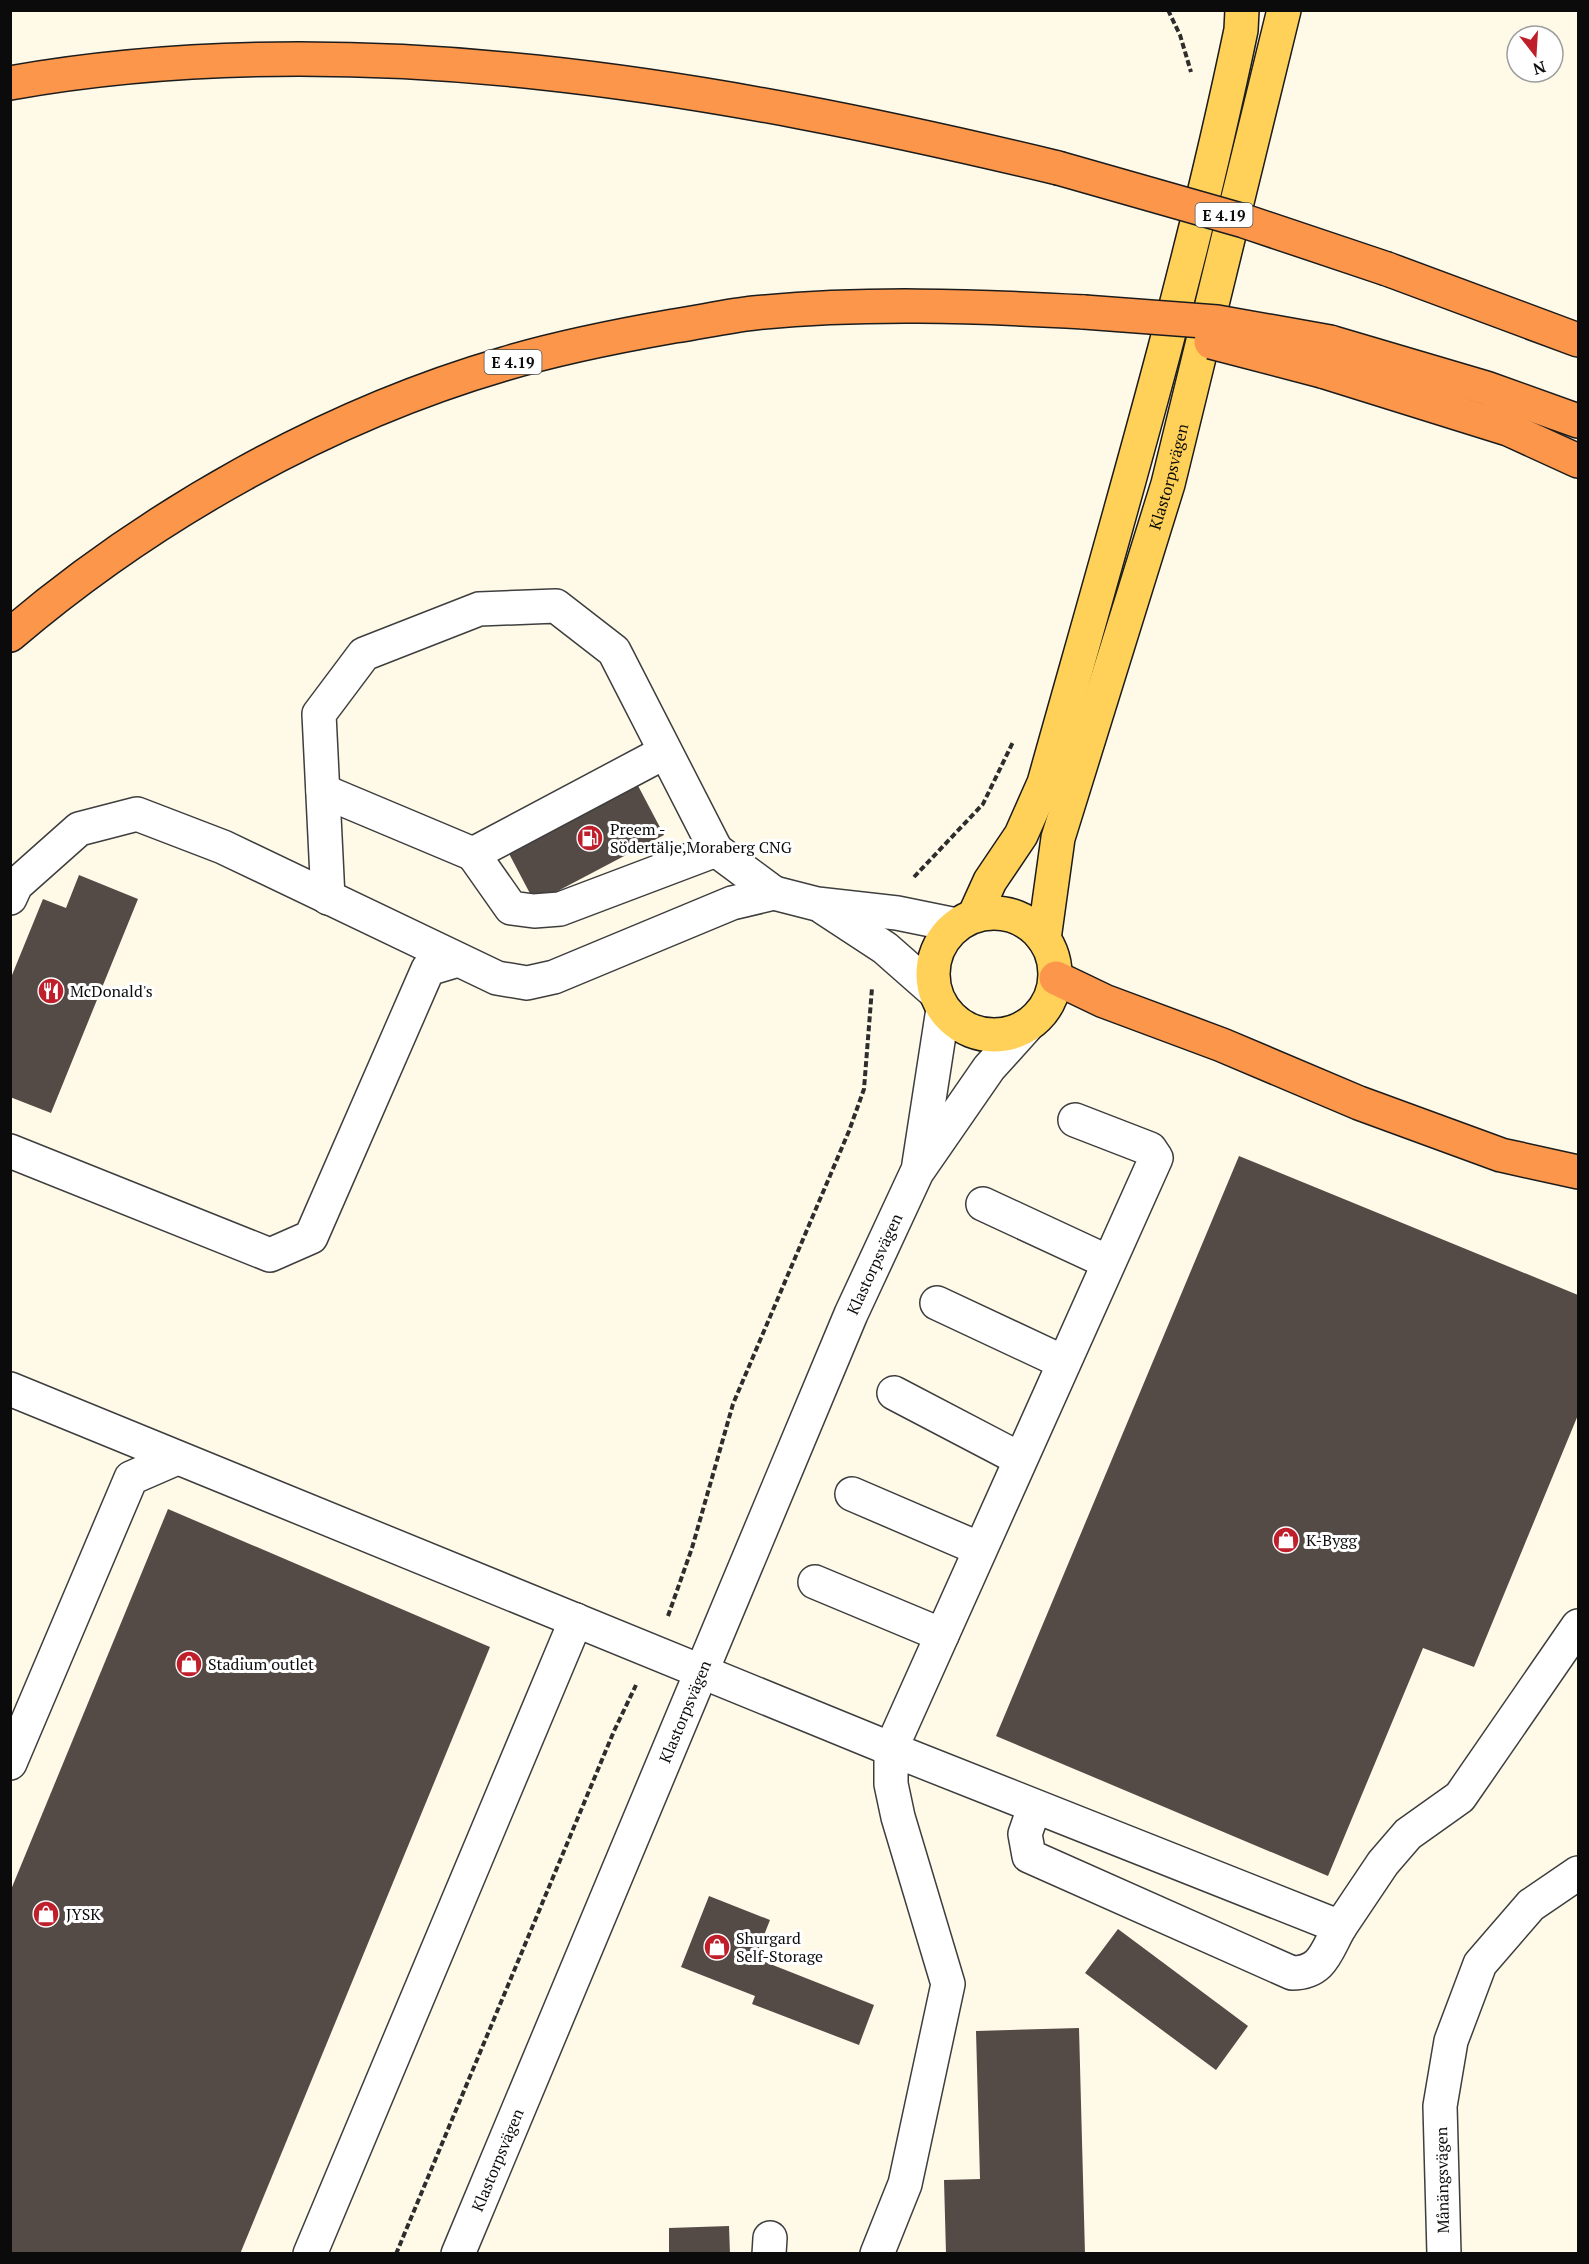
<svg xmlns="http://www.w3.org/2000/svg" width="1589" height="2264" viewBox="0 0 1589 2264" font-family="'PT Serif',serif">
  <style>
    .building { fill: #544b47 }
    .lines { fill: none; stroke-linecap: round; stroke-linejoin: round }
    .minor-casing { stroke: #3e3e3e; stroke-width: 36 }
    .major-casing { stroke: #1c1c1c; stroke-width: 36 }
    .highway-casing { stroke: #1c1c1c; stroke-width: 36 }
    .path { stroke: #2d2d2d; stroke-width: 4; stroke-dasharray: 6 3; stroke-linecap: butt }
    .minor { stroke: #fff; stroke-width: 33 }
    .major { stroke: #ffd159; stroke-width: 33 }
    .highway { stroke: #fb964b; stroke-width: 33 }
    .highway-bridge-casing { stroke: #1c1c1c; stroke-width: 36; stroke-linecap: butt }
    .highway-bridge { stroke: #fb964b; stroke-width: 33 }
    .labels { text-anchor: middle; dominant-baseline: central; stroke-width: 6; stroke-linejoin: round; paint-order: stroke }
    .shield { fill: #fff; stroke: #545454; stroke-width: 1.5 }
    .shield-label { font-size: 15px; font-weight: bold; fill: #0b0b0b }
    .street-label { font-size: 16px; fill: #0b0b0b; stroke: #fff }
    .poi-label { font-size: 16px; fill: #0b0b0b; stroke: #fff; text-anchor: start }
  </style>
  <rect width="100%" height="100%" fill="#fffae8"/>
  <g class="building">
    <path d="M635,780L664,835L535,903L506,848Z"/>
    <path d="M79,875L138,899L51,1113L10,1097V980L43,899L66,908Z"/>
    <path d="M1239,1156L1578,1295V1415L1474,1667L1423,1648L1328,1876L996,1736Z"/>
    <path d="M168,1509L490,1647L240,2254H10V1892Z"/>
    <path d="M709,1896L770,1920L755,1958L874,2005L859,2045L752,2004L755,1996L681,1967Z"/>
    <path d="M1118,1929L1248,2026L1216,2070L1085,1973Z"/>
    <path d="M1079,2028L1085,2254H946L944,2180L980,2179L976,2031Z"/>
    <path d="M729,2226L730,2254H669V2228Z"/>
  </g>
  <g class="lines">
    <defs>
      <g id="minor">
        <path d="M323,791L473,854L665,752"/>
        <path d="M473,854L511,908L534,911L560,909L716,850"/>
        <path d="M10,898L16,885L79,829L137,814L223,847L497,978L527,983L554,977L732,903L774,893L817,904L897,913L956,925"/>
        <path d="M328,898L319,714L364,654L479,609L556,606L614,651L716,850L774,893"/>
        <path d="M824,908L885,948L935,992"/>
        <path d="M10,1151L270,1255L311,1237L428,969L458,960"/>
        <path d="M919,1164L943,1009"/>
        <path d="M983,1204L1108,1262"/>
        <path d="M937,1303L1063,1362"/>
        <path d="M10,1389L891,1749L1156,1158L1150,1149L1075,1120"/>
        <path d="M894,1393L1020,1459"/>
        <path d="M852,1494L980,1549"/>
        <path d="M815,1582L942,1635"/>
        <path d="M10,1763L131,1478L177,1458"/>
        <path d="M1034,1808L1025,1834L1029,1856L1292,1973C1323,1973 1326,1951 1340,1927"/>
        <path d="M310,2254L576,1620"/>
        <path id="s1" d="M458,2254L851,1314L917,1172L989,1068L1026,1027"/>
        <path d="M769,2254L770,2238"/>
        <path d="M877,2254L905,2184L948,1984L898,1817L891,1784V1749L1340,1927L1383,1863L1408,1834L1460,1797L1578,1626"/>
        <path d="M1444,2254L1440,2106L1451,2041L1480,1964L1531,1905L1578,1873"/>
      </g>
      <g id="major">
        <circle cx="994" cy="974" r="61"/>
        <path d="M975,914L990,881L1021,835L1044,783C1114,533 1188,284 1241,30L1242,10"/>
        <path id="s2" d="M1044,939L1058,838L1168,484L1284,10"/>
      </g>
      <g id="highway">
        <path d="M10,83C356,22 721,87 1058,168"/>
        <path d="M1387,269L1578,340"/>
        <path d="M1330,342L1486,388L1578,421"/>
        <path d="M1322,371L1508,429L1578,461"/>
        <path d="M10,635C151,515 326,416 504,364C560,347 617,336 674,326C701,322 727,316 754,313C864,302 974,306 1084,312"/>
        <path d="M1056,978L1104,1001L1222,1045L1359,1103L1501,1155L1578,1172"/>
      </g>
    </defs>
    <use href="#minor" class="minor-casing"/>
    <use href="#major" class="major-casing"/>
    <use href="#highway" class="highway-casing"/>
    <g class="path">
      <path d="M1168,10L1180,35L1191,72"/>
      <path d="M914,877L983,804L1013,742"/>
      <path d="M668,1616L692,1548L733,1404L849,1131L864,1089L872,988"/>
      <path d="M396,2254L614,1731L636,1685"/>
    </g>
    <use href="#minor" class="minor"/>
    <use href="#major" class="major"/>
    <use href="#highway" class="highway"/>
    <defs>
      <g id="highway-bridge">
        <path d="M1058,168L1244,221L1387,269"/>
        <path d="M1084,312L1217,322L1330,342"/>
        <path d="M1211,342L1322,371"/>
      </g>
    </defs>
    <use href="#highway-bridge" class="highway-bridge-casing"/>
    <use href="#highway-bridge" class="highway-bridge"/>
  </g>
  <defs>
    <symbol id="fuel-disc" viewBox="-11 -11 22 22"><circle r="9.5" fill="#bf1e2b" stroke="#fff"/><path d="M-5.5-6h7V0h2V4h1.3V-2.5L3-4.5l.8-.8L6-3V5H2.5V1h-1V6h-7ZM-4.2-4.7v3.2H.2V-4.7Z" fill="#fff"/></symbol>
    <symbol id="restaurant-disc" viewBox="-11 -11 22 22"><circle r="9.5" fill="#bf1e2b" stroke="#fff"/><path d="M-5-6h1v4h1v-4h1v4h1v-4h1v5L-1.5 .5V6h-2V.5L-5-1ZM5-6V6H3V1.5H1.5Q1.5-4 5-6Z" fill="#fff"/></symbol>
    <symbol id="shop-disc" viewBox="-11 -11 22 22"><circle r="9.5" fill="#bf1e2b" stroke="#fff"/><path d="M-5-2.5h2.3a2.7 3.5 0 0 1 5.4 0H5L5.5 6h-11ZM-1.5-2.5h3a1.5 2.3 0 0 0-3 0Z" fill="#fff"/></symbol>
  </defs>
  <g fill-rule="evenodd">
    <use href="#fuel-disc" x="575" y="823" width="30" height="30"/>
    <use href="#restaurant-disc" x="36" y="976" width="30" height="30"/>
    <use href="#shop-disc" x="1271" y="1525" width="30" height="30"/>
    <use href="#shop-disc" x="174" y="1649" width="30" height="30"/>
    <use href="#shop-disc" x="31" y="1899" width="30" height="30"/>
    <use href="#shop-disc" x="702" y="1932" width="30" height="30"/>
  </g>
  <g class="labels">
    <g class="shield">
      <rect x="1195.5" y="203" width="57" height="24" rx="4.5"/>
      <rect x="484.5" y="350" width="57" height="24" rx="4.5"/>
    </g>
    <g class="shield-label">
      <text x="1224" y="215">E 4.19</text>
      <text x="513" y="362">E 4.19</text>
    </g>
    <g class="street-label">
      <text stroke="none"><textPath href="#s2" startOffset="480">Klastorpsvägen</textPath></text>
      <text stroke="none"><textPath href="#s1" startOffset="1074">Klastorpsvägen</textPath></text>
      <text stroke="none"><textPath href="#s1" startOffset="588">Klastorpsvägen</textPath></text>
      <text stroke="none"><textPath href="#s1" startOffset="102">Klastorpsvägen</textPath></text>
      <text transform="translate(1442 2180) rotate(-91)">Månängsvägen</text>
    </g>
    <g class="poi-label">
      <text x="610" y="829">Preem -<tspan x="610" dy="18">Södertälje,Moraberg CNG</tspan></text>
      <text x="70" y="991">McDonald's</text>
      <text x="1306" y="1540">K-Bygg</text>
      <text x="208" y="1664">Stadium outlet</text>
      <text x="66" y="1914">JYSK</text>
      <text x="736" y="1938">Shurgard<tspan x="736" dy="18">Self-Storage</tspan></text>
    </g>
  </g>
  <rect width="1589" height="2264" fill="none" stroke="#0b0b0b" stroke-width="24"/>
  <g transform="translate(1535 54) rotate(163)"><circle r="28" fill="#ffffff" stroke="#9d9d9d" stroke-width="1.5"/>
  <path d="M0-4.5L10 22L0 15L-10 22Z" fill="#bf1e2b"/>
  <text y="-9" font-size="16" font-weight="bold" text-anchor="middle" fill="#0b0b0b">N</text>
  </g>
</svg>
